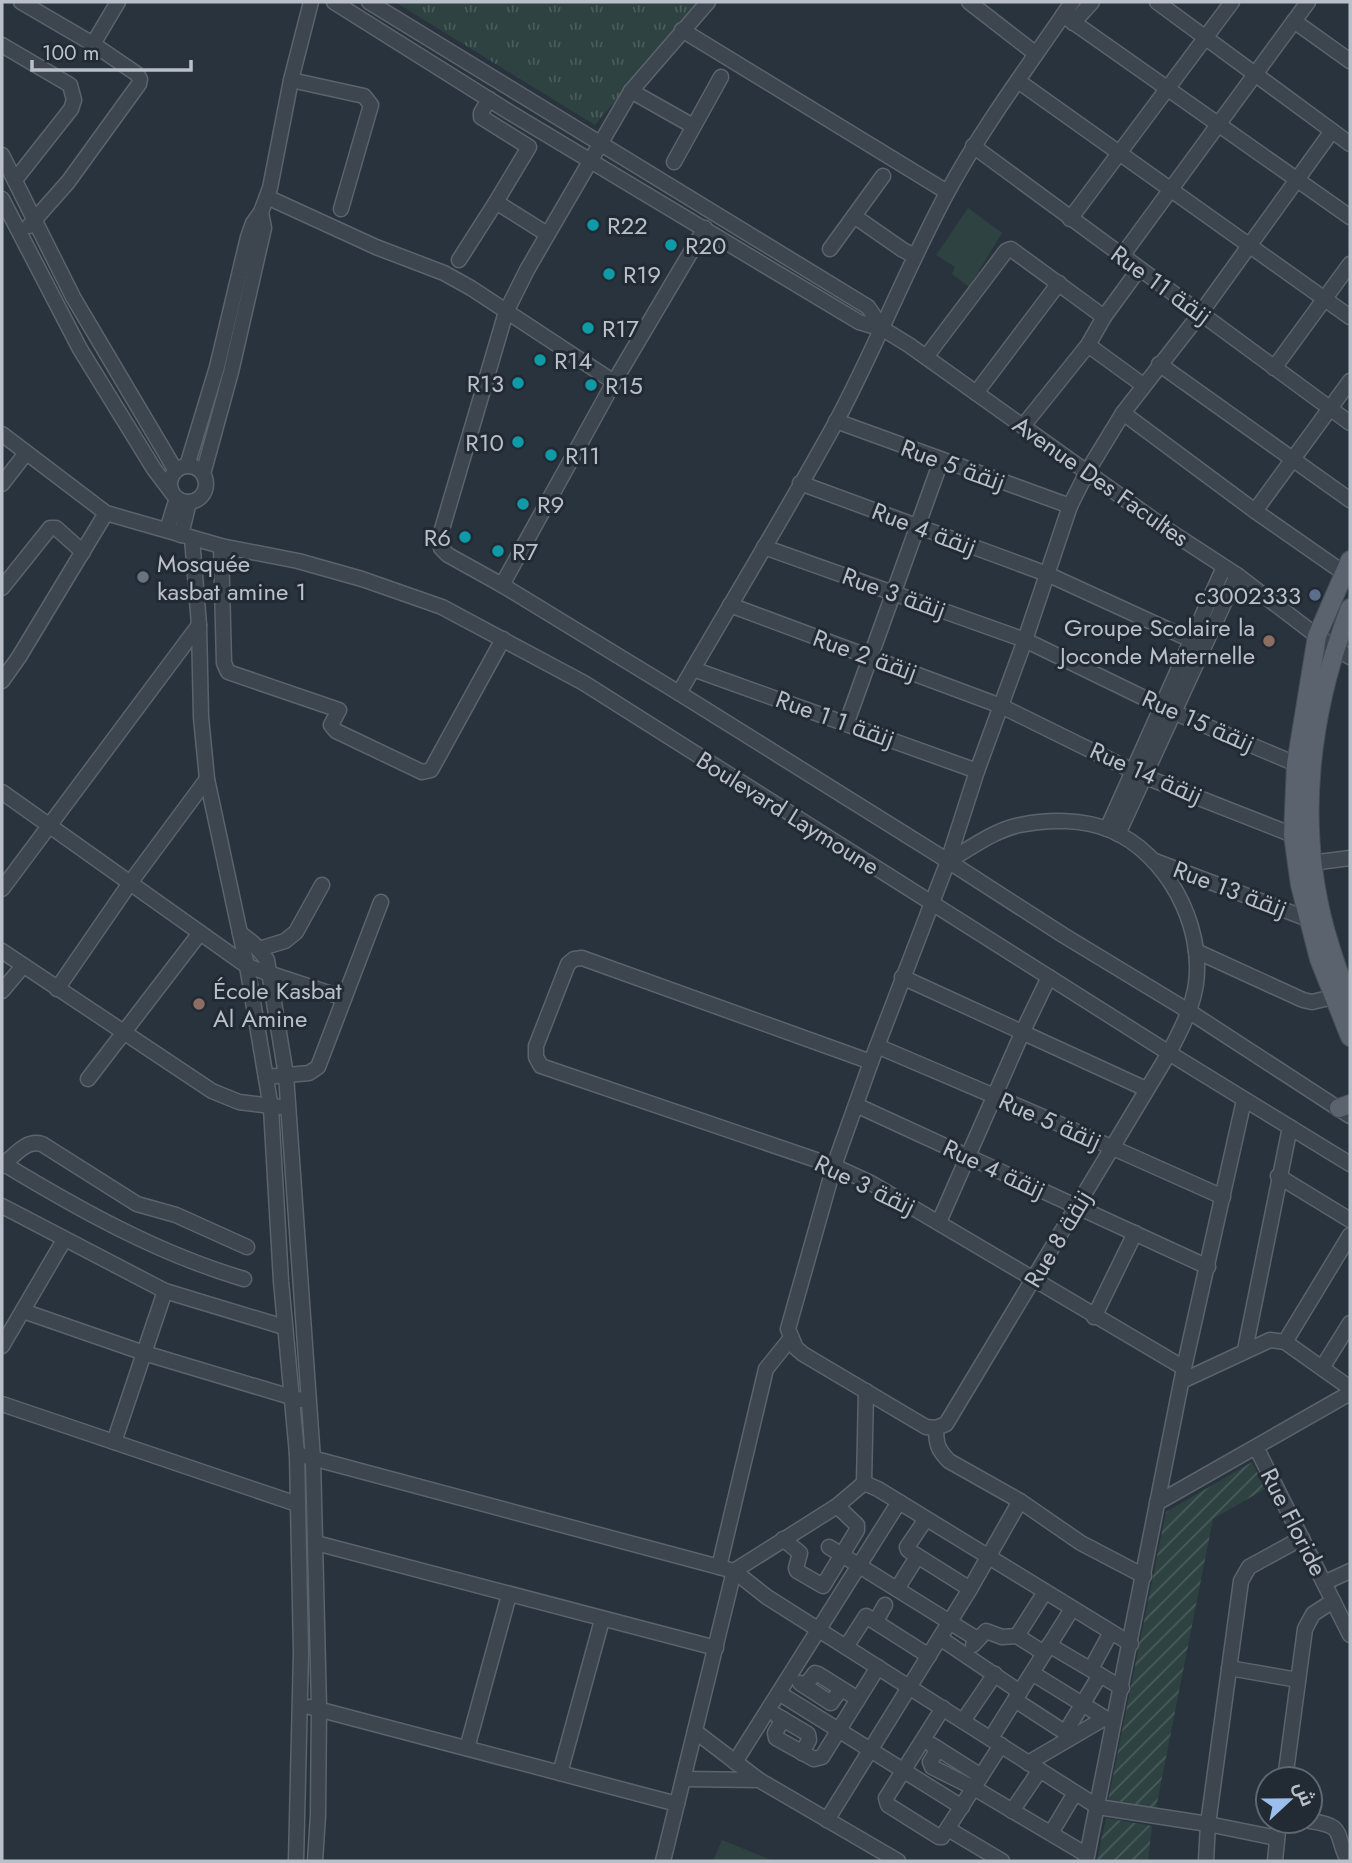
<svg xmlns="http://www.w3.org/2000/svg" width="1352" height="1863" viewBox="0 0 1352 1863" font-family="Jost,Cairo,sans-serif">
  <style>
    .grass { fill: url(#grass-tufts) }
    .garden { fill: url(#garden-furrows) }
    .pitch { fill: #2e4242 }
    .lines { fill: none; stroke-linecap: round; stroke-linejoin: round }
    .minor-casing { stroke: #5b636c; stroke-width: 17 }
    .major-casing { stroke: #464e58; stroke-width: 20 }
    .minor { stroke: #3d454f; stroke-width: 14 }
    .major { stroke: #5b646e; stroke-width: 18 }
    .culture-dot { fill: #0f9aa8; stroke: #222a34; stroke-width: 2.5 }
    .worship-dot { fill: #6b7280; stroke: #222a34; stroke-width: 2.5 }
    .service-dot { fill: #5c6f8a; stroke: #222a34; stroke-width: 2.5 }
    .education-dot { fill: #8d6e63; stroke: #222a34; stroke-width: 2.5 }
    .labels { text-anchor: middle; dominant-baseline: central; stroke-width: 6; stroke-linejoin: round; paint-order: stroke }
    .poi-label { font-size: 24px; fill: #b9c0c9; stroke: #222a34; text-anchor: start }
    .street-label { font-size: 24px; fill: #b9c0c9; stroke: #222a34 }
  </style>
  <defs>
    <pattern id="grass-tufts" width="24" height="20" patternUnits="userSpaceOnUse" patternTransform="scale(1.75)"><rect width="24" height="20" fill="#2e4242"/><path d="M3 7l-1-3M5 7V3M7 7l1-3M15 17l-1-3M17 17v-4M19 17l1-3" fill="none" stroke="#4a5c5c"/></pattern>
    <pattern id="garden-furrows" width="10" height="10" patternUnits="userSpaceOnUse" patternTransform="scale(1.75)"><rect width="10" height="10" fill="#2e4242"/><path d="M-1 1l2-2M0 10L10 0M9 11l2-2" fill="none" stroke="#4a5c5c"/></pattern>
  </defs>
  <rect width="100%" height="100%" fill="#29333e"/>
  <path class="grass" d="M395,2H700L595,125Z"/>
  <g class="garden">
    <path d="M1252,1462L1265,1489L1213,1519L1156,1808L1108,1801L1166,1512Z"/>
    <path d="M1106,1818L1152,1826L1148,1861H1097Z"/>
  </g>
  <g class="pitch">
    <path d="M968,208L1002,233L969,287L952,274L955,267L936,255Z"/>
    <path d="M722,1840L774,1861H713Z"/>
  </g>
  <g class="lines">
    <defs>
      <g id="minor">
        <path d="M21,2L93,44L137,74L140,79L139,84L68,182L29,226"/>
        <path d="M334,2L509,112L859,322L883,329L909,345L1168,530L1237,575L1317,636L1350,657"/>
        <path d="M369,2L868,307L883,329"/>
        <path d="M708,2L631,91L527,270L506,312L440,536L441,548L448,555L502,585L679,693L948,861L1063,935L1190,1012L1350,1116"/>
        <path d="M969,2L1036,54"/>
        <path d="M1157,2L1350,144"/>
        <path d="M1063,15L1350,217"/>
        <path d="M1294,21L1350,61"/>
        <path d="M1073,23L1092,2"/>
        <path d="M682,30L947,192"/>
        <path d="M93,44L118,2"/>
        <path d="M2,45L70,85L74,100L71,109L15,180"/>
        <path d="M291,80L364,96L371,105L341,209"/>
        <path d="M1018,81L1350,317"/>
        <path d="M631,91L693,126"/>
        <path d="M489,99L481,113V117L529,147L496,202L547,234"/>
        <path d="M973,146L1350,423"/>
        <path d="M2,155L73,297L176,471"/>
        <path d="M674,162L721,77"/>
        <path d="M267,197L376,247L444,273L471,288L614,382"/>
        <path d="M2,199L80,349L154,469L173,494"/>
        <path d="M854,216L903,250L915,256"/>
        <path d="M1070,219L1232,2"/>
        <path d="M830,249L883,176"/>
        <path d="M1122,256L1308,2"/>
        <path d="M459,260L496,202"/>
        <path d="M1088,345L1143,385"/>
        <path d="M926,357L1006,251L1011,249L1104,317"/>
        <path d="M1159,364L1350,500"/>
        <path d="M1274,368L1350,264"/>
        <path d="M976,393L1059,283"/>
        <path d="M1123,413L1255,511L1344,573"/>
        <path d="M836,421L1070,506"/>
        <path d="M1023,426L1088,345L1104,317L1139,269"/>
        <path d="M2,434L106,513L221,546L298,561L362,579L442,607L584,683L1169,1053L1350,1164"/>
        <path d="M187,466L217,367L248,237L253,223L261,212L270,188L291,80L311,2"/>
        <circle cx="188" cy="484" r="18"/>
        <path d="M203,474L231,372L264,228L261,212"/>
        <path d="M800,483L1047,574L1204,646"/>
        <path d="M2,484L26,453"/>
        <path d="M1255,511L1350,381"/>
        <path d="M167,530L177,498"/>
        <path d="M181,535L189,502"/>
        <path d="M192,538L199,625L201,717L207,779L247,966L271,1108L281,1281L297,1454L301,1653L296,1861"/>
        <path d="M221,546L224,663L228,672L339,710L331,725L336,731L422,772L431,770L503,639"/>
        <path d="M764,547L1025,640L1173,712L1296,764"/>
        <path d="M502,585L614,382L705,228"/>
        <path d="M2,588L50,528H56L83,552"/>
        <path d="M730,605L1001,706L1143,776L1293,835"/>
        <path d="M693,669L977,771"/>
        <path d="M2,681L19,657L106,513"/>
        <path d="M679,693C731,603 786,513 836,422C876,347 907,267 947,193C983,126 1030,64 1072,2"/>
        <path d="M847,722L941,461"/>
        <path d="M2,792L247,966L344,998"/>
        <path d="M1107,829L1224,567"/>
        <path d="M1118,834L1237,575"/>
        <path d="M948,861C971,848 994,830 1020,825C1049,819 1083,819 1110,830C1166,853 1204,924 1196,984C1192,1010 1180,1031 1169,1053L946,1424L936,1428L926,1427L803,1354L796,1348L788,1329L834,1166L871,1062L948,861L977,771L1025,640L1070,506L1087,472L1123,413L1200,314L1332,131"/>
        <path d="M1155,861L1308,919"/>
        <path d="M1311,863L1350,858"/>
        <path d="M2,889L199,625"/>
        <path d="M240,933L253,943L267,960L286,1075L313,1459L319,1708L318,1815L315,1861"/>
        <path d="M259,949L285,941L296,932L322,885"/>
        <path d="M2,951L212,1091L239,1102L280,1107"/>
        <path d="M1196,951L1303,1000L1312,1002L1333,997"/>
        <path d="M902,977L1146,1089"/>
        <path d="M57,989L130,883L207,779"/>
        <path d="M2,991L23,966"/>
        <path d="M877,1046L1055,1122L1223,1197"/>
        <path d="M871,1062L582,958L574,959L568,964L536,1046V1057L541,1066L834,1166L871,1183L1184,1368"/>
        <path d="M266,1077L309,1073L318,1067L381,902"/>
        <path d="M88,1079L200,933"/>
        <path d="M856,1105L1208,1267"/>
        <path d="M4,1164C80,1210 159,1254 244,1279"/>
        <path d="M2,1166C14,1156 26,1139 42,1144L137,1204L176,1215L247,1247"/>
        <path d="M1278,1176L1350,1220"/>
        <path d="M2,1206L165,1291L284,1327"/>
        <path d="M939,1222L1023,1031L1049,977"/>
        <path d="M23,1311L144,1353L301,1400"/>
        <path d="M1094,1317L1135,1233"/>
        <path d="M1285,1342L1350,1235"/>
        <path d="M2,1346L64,1240"/>
        <path d="M1245,1350L1290,1127"/>
        <path d="M1322,1368L1350,1323"/>
        <path d="M1182,1381L1270,1340L1285,1342L1350,1388"/>
        <path d="M2,1404L297,1504"/>
        <path d="M936,1428C936,1444 938,1450 949,1461L1020,1501L1081,1543L1144,1576"/>
        <path d="M114,1442L165,1291"/>
        <path d="M1256,1447L1350,1635"/>
        <path d="M297,1454L734,1571L767,1597L1098,1807L1208,1824L1277,1838"/>
        <path d="M864,1483L866,1391"/>
        <path d="M1157,1503L1350,1393"/>
        <path d="M926,1519L907,1547L908,1550L970,1589"/>
        <path d="M783,1539L800,1553L796,1568L797,1571L823,1586L857,1530V1525L837,1506"/>
        <path d="M316,1543L716,1648"/>
        <path d="M829,1547L977,1639"/>
        <path d="M719,1567L766,1369L791,1338"/>
        <path d="M1324,1583L1350,1571"/>
        <path d="M897,1589L917,1557"/>
        <path d="M876,1621L885,1605"/>
        <path d="M940,1638L1020,1692"/>
        <path d="M973,1645L986,1631L1002,1637L1017,1636"/>
        <path d="M1049,1645L1122,1688"/>
        <path d="M846,1647L866,1616L929,1656"/>
        <path d="M1044,1653L1017,1636L1045,1592"/>
        <path d="M1229,1668L1298,1680"/>
        <path d="M1091,1669L1111,1632"/>
        <path d="M1032,1673L1113,1723"/>
        <path d="M800,1683L831,1703L841,1689"/>
        <path d="M805,1686L815,1673L818,1674L858,1699"/>
        <path d="M779,1693L962,1807"/>
        <path d="M1015,1700L1072,1737"/>
        <path d="M310,1707L677,1804"/>
        <path d="M943,1708L886,1798L888,1805L939,1837H942L1001,1745"/>
        <path d="M776,1715L808,1734L809,1740L802,1753"/>
        <path d="M783,1719L775,1733L776,1738L814,1759L822,1757L878,1667"/>
        <path d="M963,1721L995,1674"/>
        <path d="M696,1732L759,1780L898,1861"/>
        <path d="M1065,1733L1100,1675"/>
        <path d="M991,1738L1072,1609"/>
        <path d="M932,1745L981,1776"/>
        <path d="M467,1748L509,1595"/>
        <path d="M938,1749L930,1762L932,1767L974,1788L1087,1855"/>
        <path d="M735,1762L899,1502"/>
        <path d="M1028,1763L1105,1718"/>
        <path d="M560,1773L602,1620"/>
        <path d="M684,1779L759,1780"/>
        <path d="M1285,1779L1305,1629L1313,1614L1333,1601"/>
        <path d="M1012,1811L1040,1770"/>
        <path d="M827,1820L970,1589L1020,1501"/>
        <path d="M1310,1821C1347,1826 1334,1834 1348,1861"/>
        <path d="M948,1829L1002,1861"/>
        <path d="M1051,1833L1075,1793"/>
        <path d="M663,1861L734,1571L837,1506L864,1483L878,1489L1131,1644"/>
        <path d="M1086,1861L1184,1368L1244,1100"/>
        <path d="M1206,1861L1208,1824L1241,1581L1249,1567L1302,1538"/>
        <path d="M1275,1861L1279,1821"/>
      </g>
      <g id="major">
        <path d="M1350,560L1317,636L1296,764L1293,835L1300,885L1319,959L1350,1037"/>
        <path d="M1350,608C1310,711 1296,822 1325,929C1332,953 1339,978 1350,1000"/>
        <path d="M1339,1108L1350,1104"/>
      </g>
    </defs>
    <use href="#minor" class="minor-casing"/>
    <use href="#major" class="major-casing"/>
    <use href="#minor" class="minor"/>
    <use href="#major" class="major"/>
  </g>
  <g class="culture-dot">
    <circle cx="593" cy="225" r="7"/>
    <circle cx="671" cy="245" r="7"/>
    <circle cx="609" cy="274" r="7"/>
    <circle cx="588" cy="328" r="7"/>
    <circle cx="540" cy="360" r="7"/>
    <circle cx="518" cy="383" r="7"/>
    <circle cx="591" cy="385" r="7"/>
    <circle cx="518" cy="442" r="7"/>
    <circle cx="551" cy="455" r="7"/>
    <circle cx="523" cy="504" r="7"/>
    <circle cx="465" cy="537" r="7"/>
    <circle cx="498" cy="551" r="7"/>
  </g>
  <circle class="worship-dot" cx="143" cy="577" r="7"/>
  <circle class="service-dot" cx="1315" cy="595" r="7"/>
  <g class="education-dot">
    <circle cx="1269" cy="641" r="7"/>
    <circle cx="199" cy="1004" r="7"/>
  </g>
  <g class="labels">
    <g class="poi-label">
      <text x="607" y="225">R22</text>
      <text x="685" y="245">R20</text>
      <text x="623" y="274">R19</text>
      <text x="602" y="328">R17</text>
      <text x="554" y="360">R14</text>
      <text x="504" y="383" text-anchor="end">R13</text>
      <text x="605" y="385">R15</text>
      <text x="504" y="442" text-anchor="end">R10</text>
      <text x="565" y="455">R11</text>
      <text x="537" y="504">R9</text>
      <text x="451" y="537" text-anchor="end">R6</text>
      <text x="512" y="551">R7</text>
      <text x="157" y="563">Mosquée<tspan x="157" dy="28">kasbat amine 1</tspan></text>
      <text x="1301" y="595" text-anchor="end">c3002333</text>
      <text x="1255" y="627" text-anchor="end">Groupe Scolaire la<tspan x="1255" dy="28">Joconde Maternelle</tspan></text>
      <text x="213" y="990">École Kasbat<tspan x="213" dy="28">Al Amine</tspan></text>
    </g>
    <g class="street-label">
      <text transform="translate(1161 285) rotate(36)">Rue 11 زنقة</text>
      <text transform="translate(953 465) rotate(20)">Rue 5 زنقة</text>
      <text transform="translate(1101 481) rotate(35)">Avenue Des Facultes</text>
      <text transform="translate(924 529) rotate(21)">Rue 4 زنقة</text>
      <text transform="translate(894 593) rotate(20)">Rue 3 زنقة</text>
      <text transform="translate(865 655) rotate(20)">Rue 2 زنقة</text>
      <text transform="translate(835 719) rotate(20)">Rue 1 زنقة 1</text>
      <text transform="translate(1198 721) rotate(24)">Rue 15 زنقة</text>
      <text transform="translate(1146 773) rotate(24)">Rue 14 زنقة</text>
      <text transform="translate(788 813) rotate(32)">Boulevard Laymoune</text>
      <text transform="translate(1230 889) rotate(21)">Rue 13 زنقة</text>
      <text transform="translate(1050 1121) rotate(24)">Rue 5 زنقة</text>
      <text transform="translate(994 1169) rotate(25)">Rue 4 زنقة</text>
      <text transform="translate(865 1185) rotate(26)">Rue 3 زنقة</text>
      <text transform="translate(1058 1239) rotate(-59)">Rue 8 زنقة</text>
      <text transform="translate(1294 1522) rotate(63)">Rue Floride</text>
    </g>
  </g>
  <rect width="1352" height="1863" fill="none" stroke="#b9c0c9" stroke-width="7"/>
  <g transform="translate(1289 1800) rotate(68)"><circle r="33" fill="#222a34" stroke="#5e6670" stroke-width="2"/>
  <path d="M0-5L12 26L0 18L-12 26Z" fill="#9bbeed"/>
  <text y="-10" font-size="19" font-weight="bold" text-anchor="middle" fill="#b9c0c9">ش</text>
  </g>
  <path d="M32 60v10h159v-10" fill="none" stroke="#b9c0c9" stroke-width="3.5"/>
  <text x="42" y="60" font-size="21" fill="#b9c0c9" stroke="#222a34" stroke-width="5" paint-order="stroke">100 m</text>
</svg>
